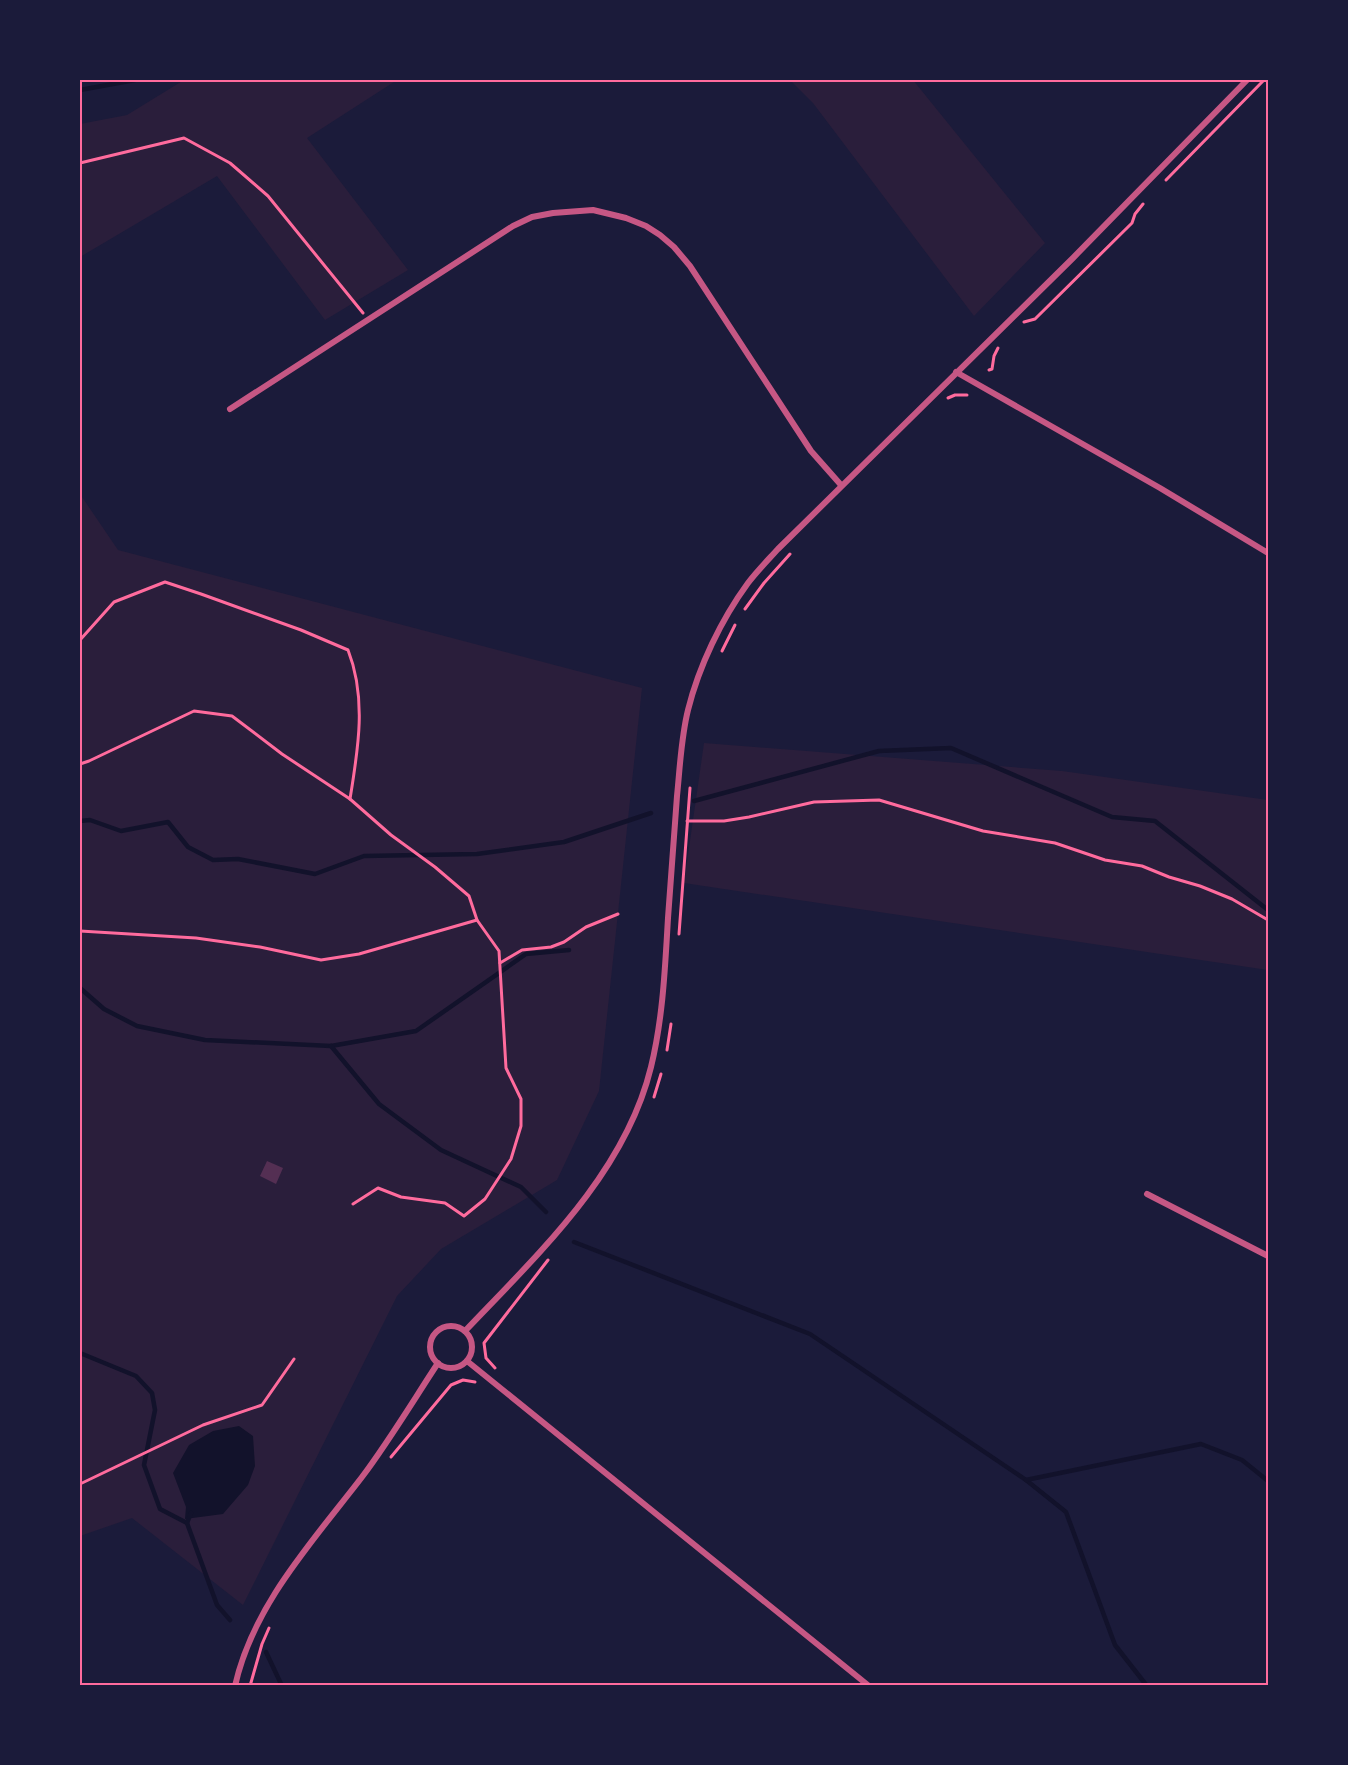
<svg xmlns="http://www.w3.org/2000/svg" width="1348" height="1765" viewBox="0 0 1348 1765" font-family="Cabin,sans-serif">
  <style>
    .green { fill: #2a1e3b }
    .water { fill: #12122b }
    .lines { fill: none; stroke-linecap: round; stroke-linejoin: round }
    .stream { stroke: #12122b; stroke-width: 4.5 }
    .building { fill: #542f53 }
    .path { stroke: #ff6b9d; stroke-width: 3 }
    .minor { stroke: #c65784; stroke-width: 6 }
    .neatline { fill: none; stroke: #ff6b9d; stroke-width: 2 }
  </style>
  <rect width="100%" height="100%" fill="#1b1b3a"/>
  <g class="green">
    <path d="M184,80H397L307,138L408,270L325,320L217,176L80,257V124L127,115Z"/>
    <path d="M790,80H913L1045,243L974,316L813,103Z"/>
    <path d="M80,494L118,550L642,688L599,1091L557,1180L441,1249L397,1296L243,1605L132,1518L80,1536Z"/>
    <path d="M704,743L1062,771L1268,800V970L684,883Z"/>
  </g>
  <path class="water" d="M239,1426L253,1436L255,1466L248,1485L223,1514L185,1519L186,1507L173,1473L189,1445L213,1431Z"/>
  <g class="lines">
    <g class="stream">
      <path d="M80,90L135,80"/>
      <path d="M694,801L879,751L951,748L1112,817L1155,821L1268,910"/>
      <path d="M80,821L90,820L121,831L168,822L188,847L213,860L238,859L315,874L364,856L477,854L564,842L651,813"/>
      <path d="M80,988L104,1009L137,1026L205,1040L331,1046L416,1031L526,954L569,950"/>
      <path d="M331,1046L379,1104L441,1150L521,1187L546,1212"/>
      <path d="M574,1242L810,1334L1026,1480L1066,1512L1115,1645L1147,1686"/>
      <path d="M80,1353L136,1376L152,1393L155,1410L144,1465L160,1509L187,1523"/>
      <path d="M1026,1480L1201,1444L1242,1460L1268,1481"/>
      <path d="M191,1513L187,1523L217,1605L230,1620"/>
      <path d="M266,1652L282,1686"/>
    </g>
  </g>
  <path class="building" d="M267,1161L283,1168L276,1184L260,1176Z"/>
  <g class="lines">
    <g class="path">
      <path d="M80,163L184,138L230,163L268,196L363,313"/>
      <path d="M1166,180L1264,80"/>
      <path d="M1024,322L1035,319L1132,223L1135,214L1143,204"/>
      <path d="M989,370L992,369L994,356L998,348"/>
      <path d="M948,398L955,395H967"/>
      <path d="M745,609L764,583L790,554"/>
      <path d="M80,640L114,602L165,582L201,594L301,630L348,650C367,698 358,750 350,799"/>
      <path d="M722,651L735,625"/>
      <path d="M80,764L89,761L194,711L232,716L282,754L350,799L391,835L435,867L469,896L477,920L499,951L506,1068L521,1099V1126L511,1159L485,1199L464,1216L445,1203L401,1197L378,1188L353,1204"/>
      <path d="M687,821H724L749,817L814,802L879,800L983,831L1055,843L1105,860L1142,866L1169,877L1200,886L1232,899L1268,920"/>
      <path d="M80,931L196,938L260,947L321,960L359,954L477,920"/>
      <path d="M679,934L690,788"/>
      <path d="M500,963L522,950L551,947L564,942L586,927L618,914"/>
      <path d="M667,1050L671,1024"/>
      <path d="M654,1097L661,1074"/>
      <path d="M495,1368L486,1358L484,1343L548,1260"/>
      <path d="M391,1457L451,1385L463,1380L475,1382"/>
      <path d="M80,1484L203,1425L262,1405L294,1359"/>
      <path d="M250,1686L262,1644L269,1628"/>
    </g>
    <g class="minor">
      <path d="M956,372L1160,488L1268,553"/>
      <path d="M230,409L513,226L532,217L553,213L593,210L626,218L646,226L660,235L674,247L690,266L811,451L841,485"/>
      <path d="M1147,1194L1268,1256"/>
      <circle cx="451" cy="1347" r="21"/>
      <path d="M465,1331C537,1255 625,1174 651,1067C663,1018 665,968 668,918C671,877 674,836 677,796C680,767 681,738 688,710C699,666 721,620 748,583C757,571 768,560 778,549L1073,258L1247,80"/>
      <path d="M467,1361L869,1686"/>
      <path d="M235,1686C253,1605 313,1541 362,1477C389,1441 413,1401 438,1363"/>
    </g>
  </g>
  <rect width="1348" height="1765" fill="none" stroke="#1b1b3a" stroke-width="162"/>
  <rect x="81" y="81" width="1186" height="1603" class="neatline"/>
</svg>
